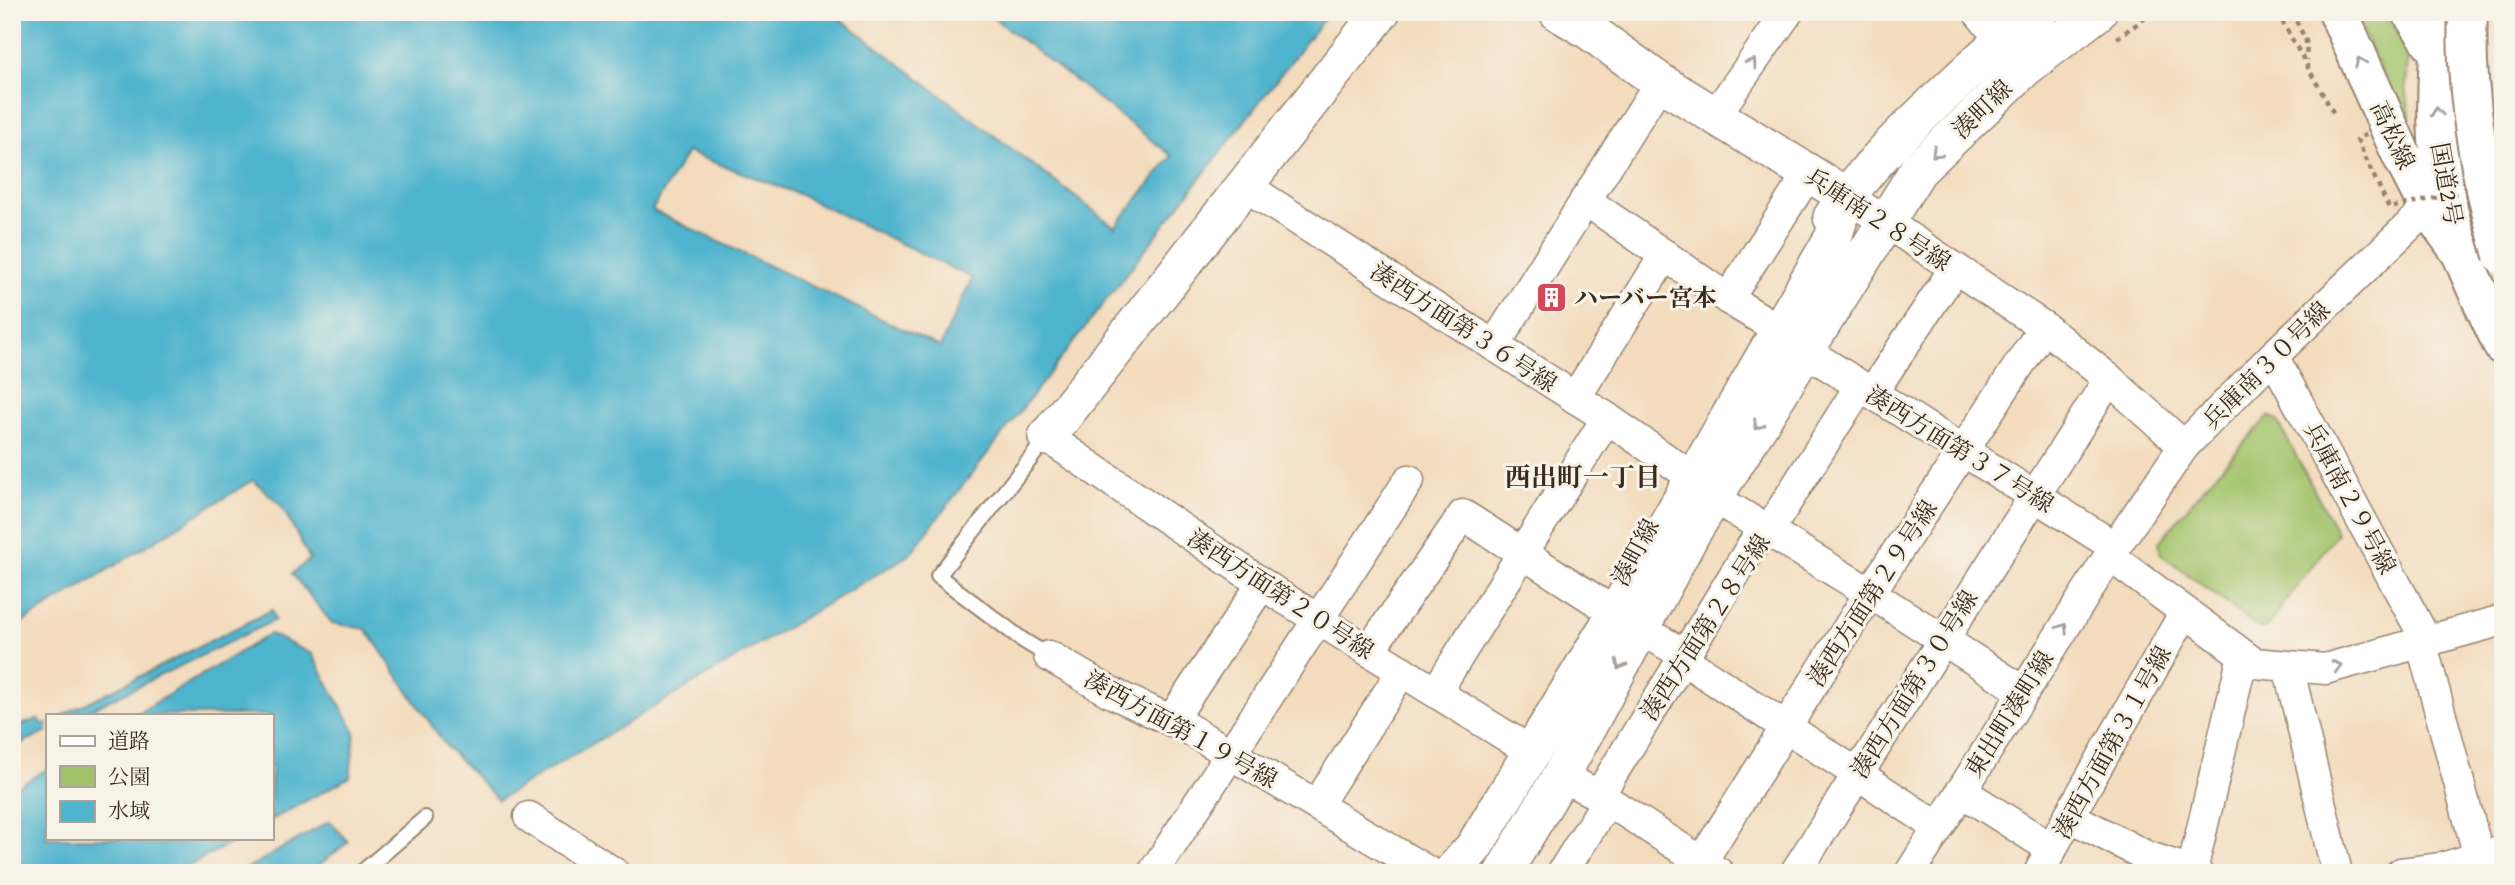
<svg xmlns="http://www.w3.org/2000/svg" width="2515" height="885" viewBox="0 0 2515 885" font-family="'Gentium Book Plus','Noto Serif JP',serif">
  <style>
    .green { fill: #a3c36b; stroke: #6f7644; stroke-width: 2 }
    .water { fill: #4fb4ce; stroke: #456f76; stroke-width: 2; fill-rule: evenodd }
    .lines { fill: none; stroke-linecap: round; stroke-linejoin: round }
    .service-casing { stroke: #97836e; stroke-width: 18 }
    .minor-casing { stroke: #97836e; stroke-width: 33 }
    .tertiary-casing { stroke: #97836e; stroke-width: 40 }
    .primary-casing { stroke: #97836e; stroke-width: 42 }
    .trunk-casing { stroke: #97836e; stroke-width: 42 }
    .path { stroke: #97836e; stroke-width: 4.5; stroke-dasharray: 5 5; stroke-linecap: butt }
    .service { stroke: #fff; stroke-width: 14 }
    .minor { stroke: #fff; stroke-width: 30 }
    .tertiary { stroke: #fff; stroke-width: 37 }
    .primary { stroke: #fff; stroke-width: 38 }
    .trunk { stroke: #fff; stroke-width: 38 }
    .motorway-bridge-casing { stroke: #97836e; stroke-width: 42; stroke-linecap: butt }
    .path-bridge { stroke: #97836e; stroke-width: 4.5; stroke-dasharray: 5 5; stroke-linecap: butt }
    .motorway-bridge { stroke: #fff; stroke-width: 38 }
    .oneway { stroke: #a79f9a }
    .labels { text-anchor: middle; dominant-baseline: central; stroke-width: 6; stroke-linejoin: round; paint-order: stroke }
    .street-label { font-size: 24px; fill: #3b2a1e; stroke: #f7f3e8 }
    .poi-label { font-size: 24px; font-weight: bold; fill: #3b2a1e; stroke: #f7f3e8; text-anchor: start }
    .neighbourhood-label { font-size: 26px; font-weight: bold; fill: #3b2a1e; stroke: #f7f3e8 }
  </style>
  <rect width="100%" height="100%" fill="#f7f3e8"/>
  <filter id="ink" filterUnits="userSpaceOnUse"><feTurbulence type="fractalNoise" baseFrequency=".0143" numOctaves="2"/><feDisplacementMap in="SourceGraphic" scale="14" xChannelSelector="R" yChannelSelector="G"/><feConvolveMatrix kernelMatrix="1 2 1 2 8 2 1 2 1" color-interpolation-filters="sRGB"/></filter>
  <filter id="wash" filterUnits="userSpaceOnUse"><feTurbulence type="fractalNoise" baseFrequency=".00686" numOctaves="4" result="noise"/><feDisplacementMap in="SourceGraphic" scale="28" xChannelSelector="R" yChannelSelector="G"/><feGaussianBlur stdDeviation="1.57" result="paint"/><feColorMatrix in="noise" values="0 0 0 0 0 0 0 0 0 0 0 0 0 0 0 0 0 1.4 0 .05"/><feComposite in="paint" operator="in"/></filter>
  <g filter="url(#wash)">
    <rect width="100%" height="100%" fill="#f3dcbe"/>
    <g class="green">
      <path d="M2354,12H2386L2408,55L2406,87L2410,116L2404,122Z"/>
      <path d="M2269,416L2277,420L2337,533L2266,628H2259L2161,554L2159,542L2207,484Z"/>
    </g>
    <g class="water">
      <path d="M12,12H831L1115,227L1172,156L986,12H1329L909,555L498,800L446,746L366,629L332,623L292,574L310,559L281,505L253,480L12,629ZM687,152L796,193L972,278L940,347L652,210Z"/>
      <path d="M272,610L275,620L79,715H63Z"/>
      <path d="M270,634L312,654L355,732L350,777L271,820V715H135Z"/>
      <path d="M38,719L44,725L47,723V731L12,748V728Z"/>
      <path d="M47,769V838H240L176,873H12V790Z"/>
      <path d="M330,821L348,842L309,873H239Z"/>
    </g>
  </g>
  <g filter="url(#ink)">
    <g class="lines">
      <defs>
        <g id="service">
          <path d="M1046,439L938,576L1024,641L1049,656"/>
          <path d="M361,873L425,818"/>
        </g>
        <g id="minor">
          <path d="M1978,12L2015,57"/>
          <path d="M1716,114L1788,12"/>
          <path d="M1245,186L1607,418L1682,470"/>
          <path d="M1846,196L2044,327L2109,379L2184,446"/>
          <path d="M1585,200L1728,299L1768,323"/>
          <path d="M1728,299L1808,174"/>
          <path d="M1494,346L1660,82"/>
          <path d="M1804,350L2115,547"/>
          <path d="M2273,356L2426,640L2425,656L2479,857"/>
          <path d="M1872,393L1955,268"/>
          <path d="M1575,398L1665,255"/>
          <path d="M1047,437L1279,595L1519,744"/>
          <path d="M1713,497L1870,593L2023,691"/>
          <path d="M2110,556L2254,663L2325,669L2503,620"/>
          <path d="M1639,628L1678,651L1687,662L1938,827"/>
          <path d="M1369,651L1463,515L1606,607"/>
          <path d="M1049,656L1110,692L1187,728L1430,873"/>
          <path d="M2288,666L2337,873"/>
          <path d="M1436,692L1607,418"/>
          <path d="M1171,721L1262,584"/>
          <path d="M1561,776L1602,797L1719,873"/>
          <path d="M1961,791L2052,849"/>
          <path d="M1317,805L1402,671"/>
          <path d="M2069,816L2146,856L2197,873"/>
          <path d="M529,817L614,873"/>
          <path d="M1702,861L1870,593L2044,327"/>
          <path d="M2192,871L2243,655"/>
          <path d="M1153,873L1409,480"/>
          <path d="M1562,873L1602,809L1604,787L1760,533L1772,525L1860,386"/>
          <path d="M1795,873L2109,379"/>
          <path d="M1910,873L2115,547L2184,446L2273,356L2442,194"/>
          <path d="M2039,873L2069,816L2185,612"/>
          <path d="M2401,873L2442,868L2503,850"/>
        </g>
        <g id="tertiary">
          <path d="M1832,217C1867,166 1904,131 1949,89C1978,62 2006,35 2039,12"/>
          <path d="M1047,437L1381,12"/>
          <path d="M1451,873L1474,847L1616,613L1833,238L1846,196L1660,82L1588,30L1558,12"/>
          <path d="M1503,873L1561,776L1691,534L1918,170L2025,68L2098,12"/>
        </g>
        <g id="primary">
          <path d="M2338,12L2401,154L2428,207L2459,250"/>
          <path d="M2411,12L2439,53L2503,165"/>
        </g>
        <path id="trunk" d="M2443,12C2434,92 2432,176 2461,252C2473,284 2489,315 2503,346"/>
      </defs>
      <use href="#service" class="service-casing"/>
      <use href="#minor" class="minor-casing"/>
      <use href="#tertiary" class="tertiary-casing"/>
      <use href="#primary" class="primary-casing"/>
      <use href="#trunk" class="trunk-casing"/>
      <g class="path">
        <path d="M2277,12L2334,114"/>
        <path d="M2284,12L2288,20L2294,17"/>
        <path d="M2292,12L2306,41L2307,60"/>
        <path d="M2117,38L2154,12"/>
      </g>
      <use href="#service" class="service"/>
      <use href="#minor" class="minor"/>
      <use href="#tertiary" class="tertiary"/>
      <use href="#primary" class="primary"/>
      <use href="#trunk" class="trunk"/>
      <defs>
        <path id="motorway-bridge" d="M2468,12C2464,95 2480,176 2503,255"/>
      </defs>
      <use href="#motorway-bridge" class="motorway-bridge-casing"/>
      <path class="path-bridge" d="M2366,134L2357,140L2389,208L2458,193"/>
      <use href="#motorway-bridge" class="motorway-bridge"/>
    </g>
    <defs><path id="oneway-chevron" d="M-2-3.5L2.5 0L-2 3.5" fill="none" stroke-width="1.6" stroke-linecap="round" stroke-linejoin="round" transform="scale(1.75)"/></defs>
    <g class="oneway">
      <use href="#oneway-chevron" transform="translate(2360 62) rotate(-114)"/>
      <use href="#oneway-chevron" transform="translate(1752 63) rotate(-55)"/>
      <use href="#oneway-chevron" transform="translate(2437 112) rotate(-94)"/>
      <use href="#oneway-chevron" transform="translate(1936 153) rotate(136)"/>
      <use href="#oneway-chevron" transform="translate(1758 425) rotate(122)"/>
      <use href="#oneway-chevron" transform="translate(2063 628) rotate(-57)"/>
      <use href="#oneway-chevron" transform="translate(1620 665) rotate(118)"/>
      <use href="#oneway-chevron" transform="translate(2337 666) rotate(-16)"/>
    </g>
  </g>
  <defs>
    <symbol id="building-square" viewBox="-11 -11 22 22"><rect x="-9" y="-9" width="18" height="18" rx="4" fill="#d1495b" stroke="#f7f3e8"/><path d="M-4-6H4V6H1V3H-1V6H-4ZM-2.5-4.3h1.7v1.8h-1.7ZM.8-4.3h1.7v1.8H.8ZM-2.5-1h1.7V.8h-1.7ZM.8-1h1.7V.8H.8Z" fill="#fff"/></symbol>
  </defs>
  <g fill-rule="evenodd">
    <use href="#building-square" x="1534" y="280" width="35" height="35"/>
  </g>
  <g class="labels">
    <g class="street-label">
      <text transform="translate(1982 109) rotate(-44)">湊町線</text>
      <text transform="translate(2393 135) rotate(65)">高松線</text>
      <text transform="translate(2447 184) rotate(80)">国道2号</text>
      <text transform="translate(1878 219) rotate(33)">兵庫南２８号線</text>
      <text transform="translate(1464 327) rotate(33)">湊西方面第３６号線</text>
      <text transform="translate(2266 365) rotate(-45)">兵庫南３０号線</text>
      <text transform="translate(1960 449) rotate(32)">湊西方面第３７号線</text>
      <text transform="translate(2350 498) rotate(62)">兵庫南２９号線</text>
      <text transform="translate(1635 552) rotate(-62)">湊町線</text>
      <text transform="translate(1872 593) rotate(-57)">湊西方面第２９号線</text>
      <text transform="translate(1281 594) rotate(33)">湊西方面第２０号線</text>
      <text transform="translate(1705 627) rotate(-57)">湊西方面第２８号線</text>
      <text transform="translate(1914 684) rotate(-58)">湊西方面第３０号線</text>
      <text transform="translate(2009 714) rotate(-58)">東出町湊町線</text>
      <text transform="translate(1181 729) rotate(29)">湊西方面第１９号線</text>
      <text transform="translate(2112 742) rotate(-61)">湊西方面第３１号線</text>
    </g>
    <g class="poi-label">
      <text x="1574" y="297">ハーバー宮本</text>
    </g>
    <g class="neighbourhood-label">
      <text x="1583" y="476">西出町一丁目</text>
    </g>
  </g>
  <rect width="2515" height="885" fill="none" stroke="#f7f3e8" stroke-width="42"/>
  <rect x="46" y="714" width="228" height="126" fill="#f7f3e8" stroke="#aca397" stroke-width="2"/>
  <rect x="60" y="736" width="35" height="10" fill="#ffffff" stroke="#aca397" stroke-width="2"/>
  <text x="108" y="748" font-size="21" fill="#3b2a1e">道路</text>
  <rect x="60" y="766" width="35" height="21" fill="#a3c36b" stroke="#aca397" stroke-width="2"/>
  <text x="108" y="784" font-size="21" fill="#3b2a1e">公園</text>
  <rect x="60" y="801" width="35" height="21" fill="#4fb4ce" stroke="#aca397" stroke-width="2"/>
  <text x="108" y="818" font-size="21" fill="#3b2a1e">水域</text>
</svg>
